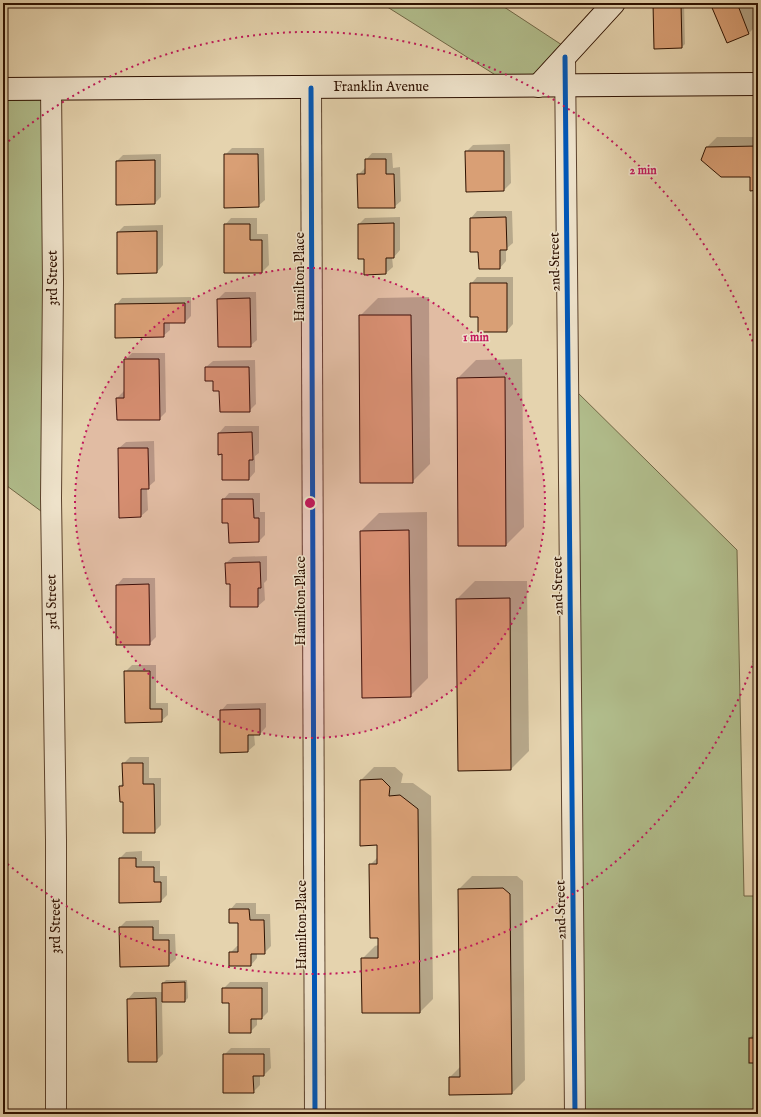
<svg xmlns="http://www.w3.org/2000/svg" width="761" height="1117" viewBox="0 0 761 1117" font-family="'IM FELL English',serif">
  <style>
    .green { fill: #b1bd8c; stroke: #706746 }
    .shadow { fill: #0003 }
    .building { fill: #d99f75; stroke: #2e1100 }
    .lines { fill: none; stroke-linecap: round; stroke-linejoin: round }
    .street-casing { stroke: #5c422c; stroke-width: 22 }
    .secondary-casing { stroke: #2e1100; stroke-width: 24 }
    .street { stroke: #eee2ca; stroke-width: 20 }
    .secondary { stroke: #eee2ca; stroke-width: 22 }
    .cycleway-casing { stroke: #eee2ca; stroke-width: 8 }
    .cycleway { stroke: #0057b8; stroke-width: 5 }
    .ring { fill: none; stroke: #c2185b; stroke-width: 2; stroke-dasharray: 2 4 }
    .labels { text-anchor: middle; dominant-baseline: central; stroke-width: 3; stroke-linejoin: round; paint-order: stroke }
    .street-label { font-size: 14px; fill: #2e1100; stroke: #eee2ca }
    .centre { fill: #c2185b; stroke: #eee2ca; stroke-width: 2 }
    .ring-label { font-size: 12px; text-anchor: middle; font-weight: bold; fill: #c2185b; stroke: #eee2ca; stroke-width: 3; stroke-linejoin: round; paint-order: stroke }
  </style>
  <rect width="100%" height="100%" fill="#e5d3ae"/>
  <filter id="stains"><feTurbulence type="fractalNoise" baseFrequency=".005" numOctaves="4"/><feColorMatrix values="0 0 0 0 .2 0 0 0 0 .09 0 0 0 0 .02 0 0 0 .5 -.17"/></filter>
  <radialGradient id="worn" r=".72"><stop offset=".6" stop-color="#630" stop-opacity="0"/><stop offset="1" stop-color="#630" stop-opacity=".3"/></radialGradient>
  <g class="green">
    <path d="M381,3H498L562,45L566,80L505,81Z"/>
    <path d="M3,85H49V517L3,483Z"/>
    <path d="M573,388L737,550L744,896H758V1114H575Z"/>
  </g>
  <g class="shadow">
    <path d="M654,3H684L685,44L682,47Z"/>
    <path d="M711,3H750L758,21V24L749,33L728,42Z"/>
    <path d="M717,137H758V189L751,176L707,147Z"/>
    <path d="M510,144L511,183L504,190L467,191L466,152L473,145Z"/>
    <path d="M232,148H264L265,200L258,206L225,155Z"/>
    <path d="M372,153H392L393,168L400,167L401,201L394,207L358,175L365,168L366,160Z"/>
    <path d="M161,154V197L155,203L117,161L123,155Z"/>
    <path d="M477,211H512L513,243L506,249V261L500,268L479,251H471V218Z"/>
    <path d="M400,217V250L394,257H392L393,267L386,273L365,274V258L359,224L365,218Z"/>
    <path d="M231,218H257V234H268L269,265L262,272H225V225Z"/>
    <path d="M163,225V265L157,272L118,232L124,226Z"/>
    <path d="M477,277H513V324L507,331L479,316L471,284Z"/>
    <path d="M225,292H256L257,340L250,346H219L218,299Z"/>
    <path d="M191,297V316L185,322H170V330L163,336L116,305L122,298Z"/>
    <path d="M429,297L430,464L412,482L360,316L378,298Z"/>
    <path d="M132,353H165L166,412L159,419H118L117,398L124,391H125V360Z"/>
    <path d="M522,359L524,527L506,545H459L458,378L476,360Z"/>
    <path d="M255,360L256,404L249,411L220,390L206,367L213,361Z"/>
    <path d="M225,426H259V453L255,456V472L249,479L219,433Z"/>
    <path d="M154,441L155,481L147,488L148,510L141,516L119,448L126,442Z"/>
    <path d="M229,493H260V512H265V535L259,541L229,522L223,500Z"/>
    <path d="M427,512L428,678L410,696L361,531L379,513Z"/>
    <path d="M267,556V580L264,583L265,600L258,606L231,583L226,563L233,557Z"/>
    <path d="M123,578H155L156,637L149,644L117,585Z"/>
    <path d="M475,581H527L529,751L511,769L459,770L457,599Z"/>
    <path d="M132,665H156V703H168V715L161,721L126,722L125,672Z"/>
    <path d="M266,703V727L260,734H254L255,745L248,751L221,711L227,704Z"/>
    <path d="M130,757H149V778H161V825L154,832L124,801L120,786L123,783V764Z"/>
    <path d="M374,767H395L403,774L401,783H413L431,796L433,999L420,1012L362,959L375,946L379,945V937L370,865L378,857V844L361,780Z"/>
    <path d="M142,851V861H160V876H167V895L161,901L120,858L126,852Z"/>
    <path d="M472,876H517L523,881L525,1080L512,1093L450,1077L461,1066L459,889Z"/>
    <path d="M236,903H256V914H270L271,946L264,953H257V958L251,965L230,953L237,946H239V922L230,910Z"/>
    <path d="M159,920V934H175L176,959L169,965L120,927L126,921Z"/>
    <path d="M166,980H187L188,998L185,1001H162L163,1054L156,1061L128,999L134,992H163V983Z"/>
    <path d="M230,982H268V1012L262,1018H257V1025L250,1032L229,1002L223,989Z"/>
    <path d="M756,1031H758V1062L750,1038Z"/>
    <path d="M231,1048H270L271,1068L264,1075H260V1085L253,1092L224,1055Z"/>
    <path d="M190,1113V1114H172H173Z"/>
  </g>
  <g class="building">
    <path d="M653,3H681L682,48L654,49Z"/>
    <path d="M710,3H737L749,34L727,43Z"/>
    <path d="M758,146V190L750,191V177H721L701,160L706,147Z"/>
    <path d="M465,151H504V191L466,192Z"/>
    <path d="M224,154H258L259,207L224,208Z"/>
    <path d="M365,159H386V174H394L395,208H358L357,174H365Z"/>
    <path d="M155,160V204L116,205V161Z"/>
    <path d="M506,217L507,250H500V269H479L478,252H470V218Z"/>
    <path d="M394,223V258H386V274L364,275V259H358V224Z"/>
    <path d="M224,224H250V240H262V273H224Z"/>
    <path d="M157,231V273L117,274V232Z"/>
    <path d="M470,283H507V332H478V317H470Z"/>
    <path d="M250,298L251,347H218L217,299Z"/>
    <path d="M185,303V323H164V337L115,338V304Z"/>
    <path d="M359,315H411L413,483H360Z"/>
    <path d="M124,359H159L160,420H117L116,398H124Z"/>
    <path d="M205,367H249L250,412H220L219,391H213V381H205Z"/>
    <path d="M505,377L506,546H458L457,378Z"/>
    <path d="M252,432L253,460H249V480H222V454L218,455V433Z"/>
    <path d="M118,448H148L149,489H141V517L119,518Z"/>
    <path d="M222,499H253L254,518H259V542L229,543L228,523H222Z"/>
    <path d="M409,530L411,697L362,698L360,531Z"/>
    <path d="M260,562L261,588H258V607H230V584H226L225,563Z"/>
    <path d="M149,584L150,645H116V585Z"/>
    <path d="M510,598L511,770L458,771L456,599Z"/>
    <path d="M124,671H150V709H162V722L125,723Z"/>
    <path d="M260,709V735H248V752L220,753V710Z"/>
    <path d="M122,763H143V784H154L155,833H123V802H120L119,786H123Z"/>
    <path d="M382,779L390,787L389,796L400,795L418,809L420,1013H362L361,958H378V938H370L369,864H377V845L360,846V780Z"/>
    <path d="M119,858H136V867H154V882H161V902L119,903Z"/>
    <path d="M503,888L510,894L512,1094L449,1095V1077H460L458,889Z"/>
    <path d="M229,909H249L250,920H264L265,954H251V966H229V952H238V923H229Z"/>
    <path d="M119,927H153V940H169V966L120,967Z"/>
    <path d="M185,982V1002H162V983Z"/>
    <path d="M222,988H262V1019H251V1033H229V1003H222Z"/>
    <path d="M156,998L157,1062H128L127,999Z"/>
    <rect x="749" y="1038" width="9" height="25"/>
    <path d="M223,1054H264V1076H253L254,1093H223Z"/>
  </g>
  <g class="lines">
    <defs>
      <g id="street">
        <path d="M565,57L575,1114"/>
        <path d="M311,88L315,1114"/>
        <path d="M51,89L53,282L51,498L56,840V1114"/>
      </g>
      <g id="secondary">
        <path d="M538,86L614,3"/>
        <path d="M3,89L758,84"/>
      </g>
    </defs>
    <use href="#street" class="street-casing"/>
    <use href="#secondary" class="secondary-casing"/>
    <use href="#street" class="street"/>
    <use href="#secondary" class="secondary"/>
    <defs>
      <g id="cycleway">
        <path d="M565,57L575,1114"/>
        <path d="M311,88L315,1114"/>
      </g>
    </defs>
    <use href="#cycleway" class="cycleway-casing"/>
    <use href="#cycleway" class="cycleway"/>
  </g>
  <circle cx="310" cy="503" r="235" fill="#c2185b" fill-opacity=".12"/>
  <g class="ring">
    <circle cx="310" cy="503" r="235"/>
    <path d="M758 649A471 471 0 0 1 4 861M4 145A471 471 0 0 1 758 357"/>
  </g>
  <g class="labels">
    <g class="street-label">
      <text x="381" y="87">Franklin Avenue</text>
      <text transform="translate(555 262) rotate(-91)">2nd Street</text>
      <text transform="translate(300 277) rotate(-90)">Hamilton Place</text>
      <text transform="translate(53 278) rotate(-90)">3rd Street</text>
      <text transform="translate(558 586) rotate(-91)">2nd Street</text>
      <text transform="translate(301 601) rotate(-90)">Hamilton Place</text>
      <text transform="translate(52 602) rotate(-91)">3rd Street</text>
      <text transform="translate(561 910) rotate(-91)">2nd Street</text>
      <text transform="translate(302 925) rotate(-90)">Hamilton Place</text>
      <text transform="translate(56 926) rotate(-90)">3rd Street</text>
    </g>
  </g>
  <circle cx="310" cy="503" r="6" class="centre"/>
  <g class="ring-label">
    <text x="643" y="174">2 min</text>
    <text x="476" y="341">1 min</text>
  </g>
  <rect width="761" height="1117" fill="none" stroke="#e5d3ae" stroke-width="16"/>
  <rect x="4" y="4" width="753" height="1109" fill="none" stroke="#2e1100" stroke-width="2"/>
  <rect x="8" y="8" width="745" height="1101" fill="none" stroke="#2e1100"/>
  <rect width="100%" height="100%" filter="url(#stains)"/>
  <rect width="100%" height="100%" fill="url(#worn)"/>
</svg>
